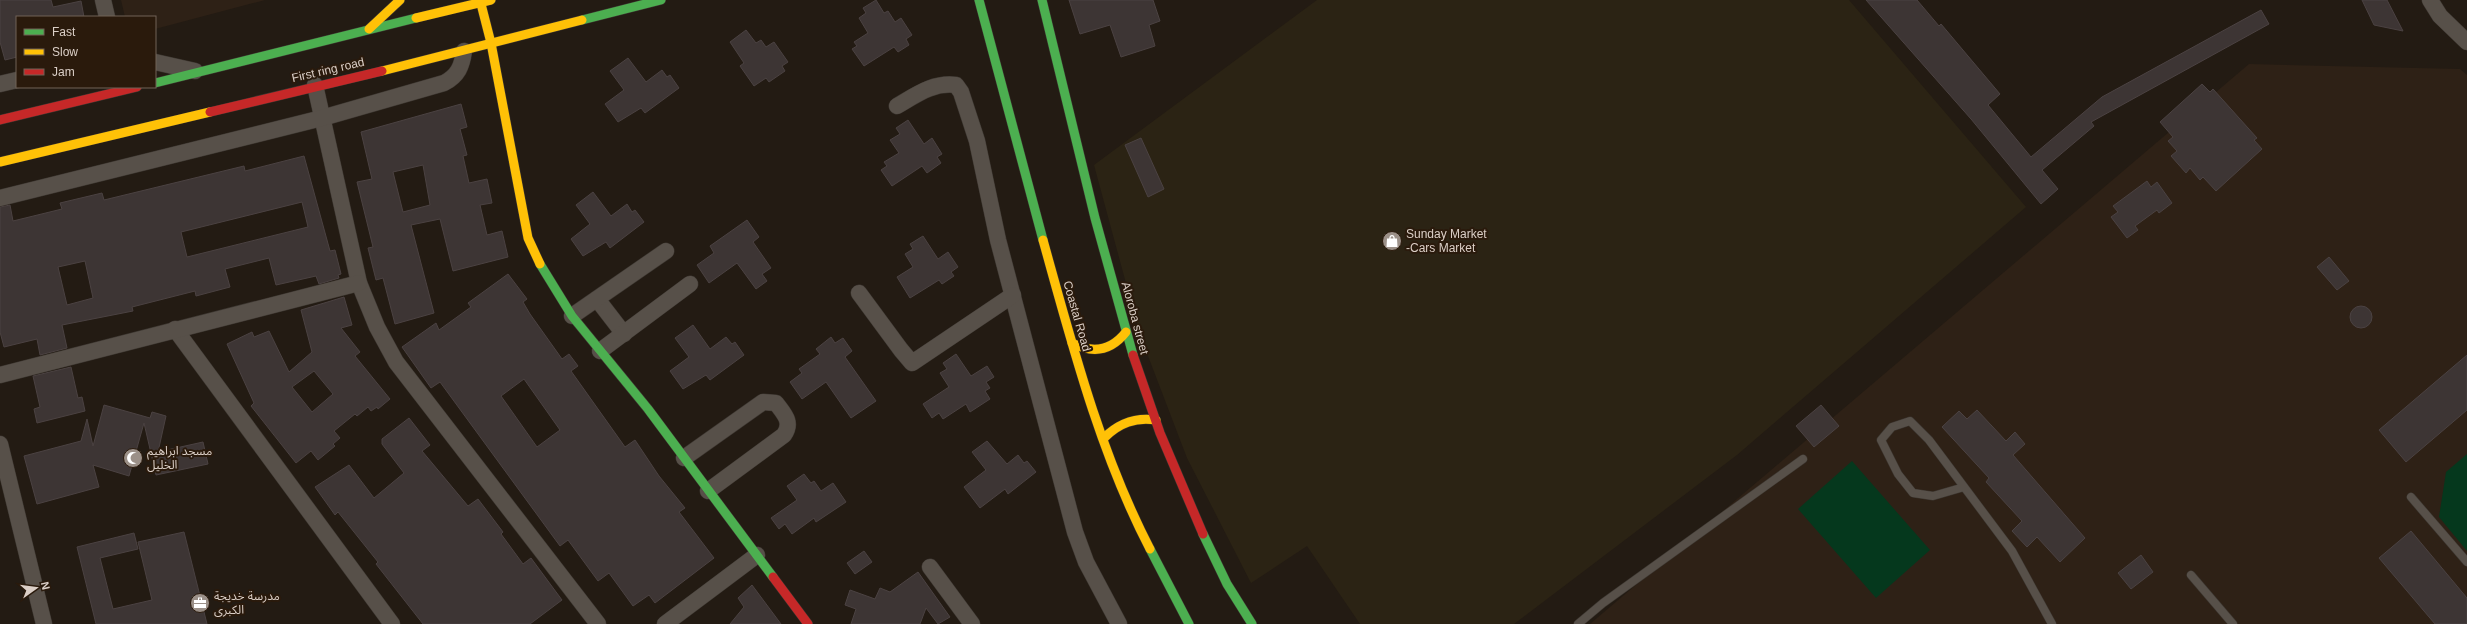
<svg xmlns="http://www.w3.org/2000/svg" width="2467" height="624" viewBox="0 0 2467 624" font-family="Arial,'Noto Sans Arabic',sans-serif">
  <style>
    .commercial { fill: #2b2314 }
    .education { fill: #2e2116 }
    .green { fill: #05381d }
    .building { fill: #3d3534; stroke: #4b4242; fill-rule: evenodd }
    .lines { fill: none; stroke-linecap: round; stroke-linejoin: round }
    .lane-casing { stroke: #3d3731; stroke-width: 9 }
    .street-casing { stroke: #3d3731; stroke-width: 17 }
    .fast-casing { stroke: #3d3731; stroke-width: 10 }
    .slow-casing { stroke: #3d3731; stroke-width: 10 }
    .jam-casing { stroke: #3d3731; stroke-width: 10 }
    .lane { stroke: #575049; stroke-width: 8 }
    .street { stroke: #575049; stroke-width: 16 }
    .fast { stroke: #4caf50; stroke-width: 9 }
    .slow { stroke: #ffc107; stroke-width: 9 }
    .jam { stroke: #c62828; stroke-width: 9 }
    .labels { text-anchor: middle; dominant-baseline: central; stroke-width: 4; stroke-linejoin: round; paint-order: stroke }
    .street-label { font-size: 12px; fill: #dbcfc7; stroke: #2a1a0c }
    .poi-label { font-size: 12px; fill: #dbcfc7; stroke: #2a1a0c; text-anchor: start }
  </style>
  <rect width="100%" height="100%" fill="#231b13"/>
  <path class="commercial" d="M1317,0H1849L2026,207L1737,455L1514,624H1360L1307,546L1251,583L1187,458L1140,335L1094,165Z"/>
  <g class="education">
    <path d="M121,0H265L155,29V17H125Z"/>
    <path d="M2249,64L2460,69L2467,75V624H1590Z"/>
  </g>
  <g class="green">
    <path d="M2467,454V551L2439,517L2446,472Z"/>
    <path d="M1852,461L1930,550L1876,598L1798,509Z"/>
  </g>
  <g class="building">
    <path d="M0,0H51L53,7L81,1L84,17H17V57L5,60L0,42Z"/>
    <path d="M876,0L884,13L888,11L895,22L901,18L912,35L906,39L909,45L898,52L894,47L864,66L852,49L857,46L854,42L868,33L859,18L866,13L863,8Z"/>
    <path d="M1069,0H1153L1160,21L1149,25L1155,46L1121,57L1110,25L1080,34Z"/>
    <path d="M1866,0H1917L1939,26L1941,24L2000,94L1988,105L2031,157L2102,97L2261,10L2269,24L2091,122L2094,126L2042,170L2058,189L2041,204L1971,119Z"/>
    <path d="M2362,0H2387L2403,31L2374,25Z"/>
    <path d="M746,30L756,43L761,40L766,47L774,42L788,62L782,66L785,71L769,82L766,78L754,86L740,66L744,63L730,42Z"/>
    <path d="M628,58L646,82L662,70L667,77L670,75L679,88L645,113L641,108L618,122L605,104L624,90L610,71Z"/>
    <path d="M2202,84L2210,92L2213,89L2257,138L2254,140L2262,149L2216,191L2203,177L2200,180L2190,168L2186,173L2171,156L2177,151L2168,141L2173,137L2160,122Z"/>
    <path d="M461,104L467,127L460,129L467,155L463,156L469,183L487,179L492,203L480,205L487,235L502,231L508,257L453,271L440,219L411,225L434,313L395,324L383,278L376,280L368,248L373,247L357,182L372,179L361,132ZM423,165L430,205L403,212L393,172Z"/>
    <path d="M908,120L924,144L932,138L942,154L937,157L941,163L927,173L922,166L892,186L881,170L887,166L884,162L899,153L890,140L900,134L896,128Z"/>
    <path d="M1141,138L1164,189L1148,197L1125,145Z"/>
    <path d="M304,156L330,251L335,250L341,274L338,275L339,278L319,284L316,276L276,285L269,258L225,269L230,287L196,296L195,291L132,307L133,311L62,325L67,348L40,355L37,339L4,347L0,332V207L10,205L13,221L62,209L60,203L102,193L104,200L244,166L245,171ZM302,202L308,227L187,257L181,232ZM85,261L93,298L67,305L58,267Z"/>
    <path d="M2147,181L2151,187L2157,182L2172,203L2159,213L2157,210L2135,226L2138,230L2127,238L2111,217L2118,212L2113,206Z"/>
    <path d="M593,192L611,216L627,204L632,212L635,210L644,222L610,248L606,242L583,256L571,239L590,224L576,205Z"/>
    <path d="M747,220L759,237L753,242L771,268L762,274L767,281L756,289L737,263L709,283L697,265L714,253L710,246Z"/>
    <path d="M923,236L938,259L948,252L958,267L951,272L954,276L942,284L939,280L910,298L897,277L913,267L905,254L913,249L910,244Z"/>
    <path d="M2329,257L2349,281L2337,290L2317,267Z"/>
    <path d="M508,274L527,299L523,302L530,314L562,359L569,354L578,366L571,371L625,447L635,440L659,476L685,508L679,512L714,558L655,603L649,595L633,606L609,573L598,581L568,540L560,546L440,382L431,388L402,347L436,323L439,330L471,307L468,303ZM524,379L560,430L537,447L501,396Z"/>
    <path d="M344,297L352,325L341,328L360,352L355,356L390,399L378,409L377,407L371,411L368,407L357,416L355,414L334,431L340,438L333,444L335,446L318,460L311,451L296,463L251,406L254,403L227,344L252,332L254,337L269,331L289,372L312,352L301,310ZM314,371L333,394L312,412L292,387Z"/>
    <circle cx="2361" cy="317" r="11"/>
    <path d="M693,325L710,349L726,337L732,344L735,342L744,355L710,380L706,375L683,389L670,371L689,357L675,338Z"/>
    <path d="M831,337L835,343L843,338L852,351L845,357L876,401L851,418L826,382L802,399L790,382L802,373L799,369L820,354L816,349Z"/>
    <path d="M956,354L971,376L987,366L994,377L986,382L990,388L985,391L990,399L970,412L966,404L943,419L939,413L932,418L923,404L949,387L940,373L947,369L943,363Z"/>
    <path d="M2467,355V410L2406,462L2379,430Z"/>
    <path d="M71,367L78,398L82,397L85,411L37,423L34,409L40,407L33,376Z"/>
    <path d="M104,405L150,418L152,412L166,416L158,452L203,442L208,464L156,475L144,423L129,476L93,465L99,487L37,504L24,456L81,441L87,419L93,446Z"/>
    <path d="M1821,405L1839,426L1814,447L1796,426Z"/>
    <path d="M1977,410L2006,441L2015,432L2025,444L2013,455L2085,538L2060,562L2037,537L2027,547L2012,531L2022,521L1986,482L1989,478L1942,427L1959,411L1967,419Z"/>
    <path d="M409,418L430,445L422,451L468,506L478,499L503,532L501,534L523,564L531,558L562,600L530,624H423L376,564L378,562L338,512L335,515L315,487L349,465L374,498L404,473L382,444V439Z"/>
    <path d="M987,441L1007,464L1018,455L1024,463L1027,461L1036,472L1008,494L1005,489L980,508L964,487L986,470L972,452Z"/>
    <path d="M804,474L811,483L814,481L821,491L833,483L846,502L816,522L814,518L792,534L785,524L779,529L771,518L797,500L787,486Z"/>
    <path d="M2411,531L2467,598V624H2435L2379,558Z"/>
    <path d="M184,532L207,624H96L77,547L134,533L138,549L100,558L113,609L152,600L138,542Z"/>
    <path d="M864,551L872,562L855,574L847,563Z"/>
    <path d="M2141,555L2153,572L2131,589L2118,573Z"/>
    <path d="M918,572L950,617L938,624L926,608L920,624H851L856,609L845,605L850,590L875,599L880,588L890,592Z"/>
    <path d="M752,585L781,624H730L744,607L738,598Z"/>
  </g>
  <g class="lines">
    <defs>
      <g id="lane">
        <path d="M1964,487L1933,496L1913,493L1898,474L1881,440L1892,427L1910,421L1929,440L2012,551L2052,624"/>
        <path d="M2411,497L2467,562"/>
        <path d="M2191,575L2233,624"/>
        <path d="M1578,624L1603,603L1803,459"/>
      </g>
      <g id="street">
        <path d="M103,0L107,17"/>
        <path d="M2430,0L2440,16L2467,42"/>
        <path d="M155,62L195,71"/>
        <path d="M0,84L17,80"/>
        <path d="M315,85L359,283L377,327L396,362L598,624"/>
        <path d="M897,106C916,95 933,82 956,85L961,92L977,141L998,240L1075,532L1086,562L1119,624"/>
        <path d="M0,198L322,118L444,83C458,76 462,66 464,51"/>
        <path d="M859,293L901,350L912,363L1013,295"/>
        <path d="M597,299L624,334"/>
        <path d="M572,316L666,251"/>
        <path d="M175,329L392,624"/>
        <path d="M600,351L690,284"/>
        <path d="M0,375L359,283"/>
        <path d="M0,444L44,624"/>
        <path d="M684,458L763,402L776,403C784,414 793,422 784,435L708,491"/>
        <path d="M930,567L972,624"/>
        <path d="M665,624L757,555"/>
      </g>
      <g id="fast">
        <path d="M979,0L1043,240"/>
        <path d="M1042,0L1095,218L1133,355"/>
        <path d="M582,20L661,0"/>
        <path d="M155,83L416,18"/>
        <path d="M540,264L572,316L648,409L773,577"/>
        <path d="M1203,534L1227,584L1252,624"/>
        <path d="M1150,549L1189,624"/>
      </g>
      <g id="slow">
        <path d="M480,0L491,43L528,238L540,264"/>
        <path d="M416,18L491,0"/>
        <path d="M369,29L400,0"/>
        <path d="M382,71L582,20"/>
        <path d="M0,162L210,112"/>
        <path d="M1043,240C1072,344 1100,453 1150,549"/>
        <path d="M1072,343C1093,354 1111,351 1126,332"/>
        <path d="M1104,438C1119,423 1135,417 1156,420"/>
      </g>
      <g id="jam">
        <path d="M210,112L382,71"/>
        <path d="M0,120L137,87"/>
        <path d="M1133,355L1160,433L1203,534"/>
        <path d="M773,577L808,624"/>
      </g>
    </defs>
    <use href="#lane" class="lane-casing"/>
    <use href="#street" class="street-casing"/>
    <use href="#fast" class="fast-casing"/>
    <use href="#slow" class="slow-casing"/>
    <use href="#jam" class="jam-casing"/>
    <use href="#lane" class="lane"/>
    <use href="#street" class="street"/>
    <use href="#fast" class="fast"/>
    <use href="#slow" class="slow"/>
    <use href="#jam" class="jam"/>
  </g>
  <defs>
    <symbol id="shop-disc" viewBox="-11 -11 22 22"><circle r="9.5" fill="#9b9088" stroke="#2a1a0c"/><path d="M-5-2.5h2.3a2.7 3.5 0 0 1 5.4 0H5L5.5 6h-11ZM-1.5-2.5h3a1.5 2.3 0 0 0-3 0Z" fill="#fff"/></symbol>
    <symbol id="mosque-disc" viewBox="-11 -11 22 22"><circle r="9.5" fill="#9b9088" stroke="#2a1a0c"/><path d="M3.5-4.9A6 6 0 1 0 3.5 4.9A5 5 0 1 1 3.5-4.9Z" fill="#fff"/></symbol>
    <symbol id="office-disc" viewBox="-11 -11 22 22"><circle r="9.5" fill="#9b9088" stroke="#2a1a0c"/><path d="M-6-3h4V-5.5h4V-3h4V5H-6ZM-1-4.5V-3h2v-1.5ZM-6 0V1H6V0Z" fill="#fff"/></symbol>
  </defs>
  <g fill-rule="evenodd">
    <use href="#shop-disc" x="1381" y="230" width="22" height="22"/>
    <use href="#mosque-disc" x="122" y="447" width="22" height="22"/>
    <use href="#office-disc" x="189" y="592" width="22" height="22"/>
  </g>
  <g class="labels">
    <g class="street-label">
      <text transform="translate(328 70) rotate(-13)">First ring road</text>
      <text transform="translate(1077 316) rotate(74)">Coastal Road</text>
      <text transform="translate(1135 318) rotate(75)">Aloroba street</text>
    </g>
    <g class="poi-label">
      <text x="1406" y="234">Sunday Market<tspan x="1406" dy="14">-Cars Market</tspan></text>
      <text x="147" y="451">مسجد ابراهيم<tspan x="147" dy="14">الخليل</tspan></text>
      <text x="214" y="596">مدرسة خديجة<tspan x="214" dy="14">الكبرى</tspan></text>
    </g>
  </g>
  <rect x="16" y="16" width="140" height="72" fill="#2a1a0c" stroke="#716257"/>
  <rect x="24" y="29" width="20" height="6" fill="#4caf50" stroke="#716257"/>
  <text x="52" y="36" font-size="12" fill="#dbcfc7">Fast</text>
  <rect x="24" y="49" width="20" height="6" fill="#ffc107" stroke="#716257"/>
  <text x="52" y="56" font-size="12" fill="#dbcfc7">Slow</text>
  <rect x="24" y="69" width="20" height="6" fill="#c62828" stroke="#716257"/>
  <text x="52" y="76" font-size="12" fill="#dbcfc7">Jam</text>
  <g transform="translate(36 588) rotate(76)" stroke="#2a1a0c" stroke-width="3" paint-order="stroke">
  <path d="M0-3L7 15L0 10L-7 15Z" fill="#dbcfc7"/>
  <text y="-6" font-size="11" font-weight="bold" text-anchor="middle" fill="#dbcfc7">N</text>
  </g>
</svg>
